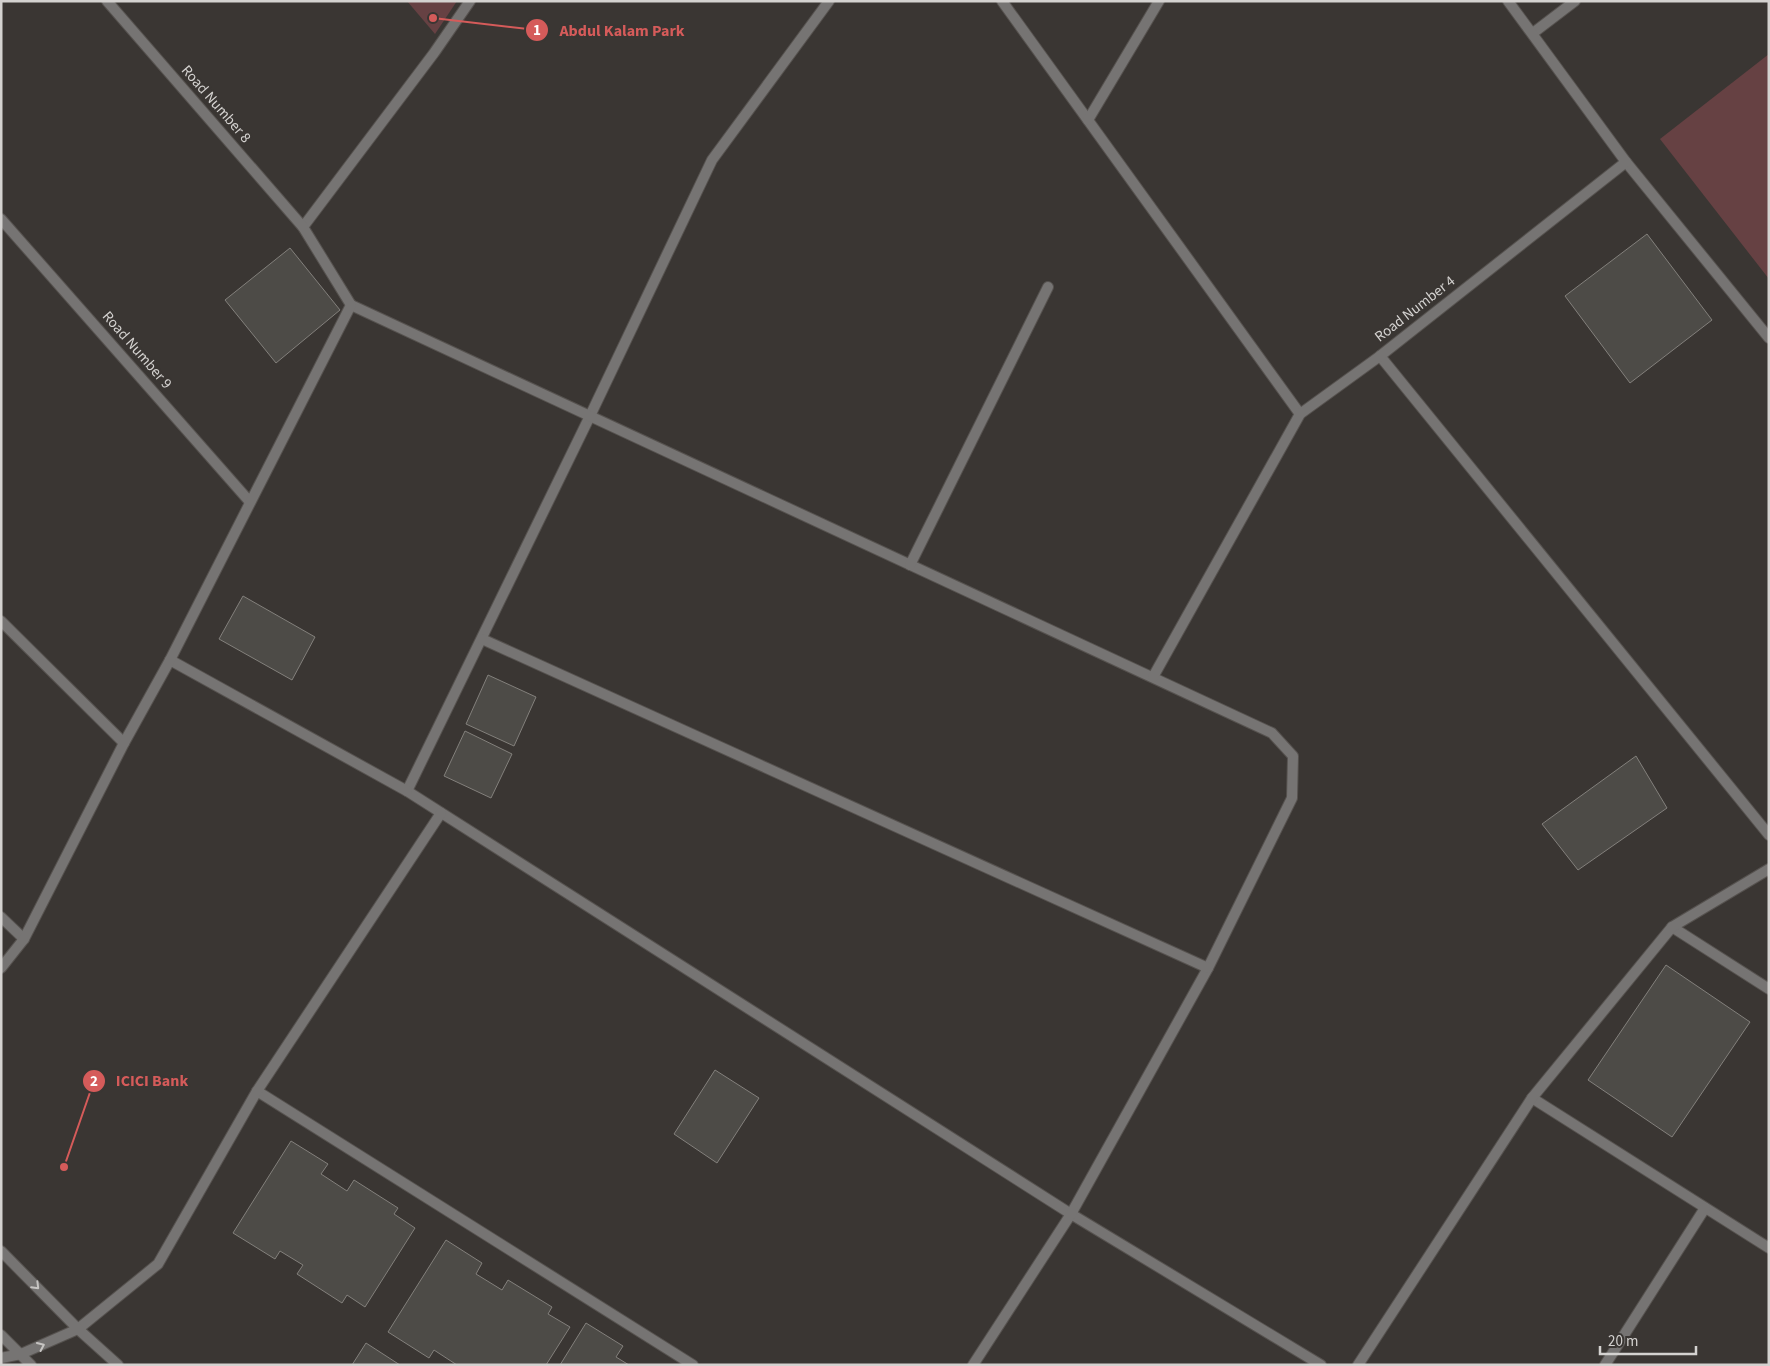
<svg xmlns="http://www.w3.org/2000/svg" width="1770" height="1366" viewBox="0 0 1770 1366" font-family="'Source Sans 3',sans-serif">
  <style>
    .green { fill: #664143 }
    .building { fill: #4d4b47; stroke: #83807c }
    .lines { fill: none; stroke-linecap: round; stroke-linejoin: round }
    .minor-casing { stroke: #56524f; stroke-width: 12 }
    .tertiary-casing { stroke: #56524f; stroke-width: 12 }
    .minor { stroke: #767473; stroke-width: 10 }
    .tertiary { stroke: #767473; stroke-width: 10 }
    .oneway { stroke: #c6c4c2 }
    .labels { text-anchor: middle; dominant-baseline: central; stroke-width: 4; stroke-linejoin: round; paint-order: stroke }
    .street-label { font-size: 15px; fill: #d4d2d0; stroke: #3a3633 }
    .leader { fill: none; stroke: #d55b5a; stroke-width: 2 }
    .callout-dot { fill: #d55b5a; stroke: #3a3633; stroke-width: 2 }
    .mark-label { font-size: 15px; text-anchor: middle; font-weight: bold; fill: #fff }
    .callout-label { font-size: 16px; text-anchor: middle; font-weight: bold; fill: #d55b5a; stroke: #3a3633; stroke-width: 4; stroke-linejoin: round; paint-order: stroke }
  </style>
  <rect width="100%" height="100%" fill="#3a3633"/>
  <g class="green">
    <path d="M407,1H457L435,34Z"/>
    <path d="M1769,54V279L1660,139Z"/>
  </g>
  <g class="building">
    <path d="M1647,234L1712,320L1630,383L1565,296Z"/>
    <path d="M290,248L340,310L276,363L225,300Z"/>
    <path d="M243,596L315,637L292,680L219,639Z"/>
    <path d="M488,675L536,697L514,746L466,724Z"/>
    <path d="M465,731L512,754L491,798L444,776Z"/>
    <path d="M1636,756L1667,808L1578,870L1542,824Z"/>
    <path d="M1666,965L1750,1022L1672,1137L1588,1080Z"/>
    <path d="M715,1070L759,1098L717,1163L674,1134Z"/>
    <path d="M291,1141L328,1164L321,1174L347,1191L354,1180L398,1208L394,1214L415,1228L365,1307L347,1295L342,1303L297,1274L303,1265L280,1251L275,1259L233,1233Z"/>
    <path d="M446,1240L482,1263L476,1274L502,1290L508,1280L552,1307L548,1314L570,1327L546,1365H457L434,1350L429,1358L388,1332Z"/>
    <path d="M586,1323L623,1346L616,1357L629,1365H560Z"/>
    <path d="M366,1343L400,1365H352Z"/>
  </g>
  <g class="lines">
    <defs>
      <g id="minor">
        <path d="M829,1L712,160L590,416L407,791L1071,1214L1321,1365"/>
        <path d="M1002,1L1300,414"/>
        <path d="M1533,33L1575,1"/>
        <path d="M1088,120L1159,1"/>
        <path d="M1626,162L1769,338"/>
        <path d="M1,219L250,502"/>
        <path d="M303,227L434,53L470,1"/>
        <path d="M351,305L1272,733L1293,756L1292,798L1208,968L1071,1214L973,1365"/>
        <path d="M1380,356L1769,835"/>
        <path d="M910,565L1048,287"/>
        <path d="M1,621L124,743"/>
        <path d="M482,639L1208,968"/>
        <path d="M170,660L407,791"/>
        <path d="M1153,677L1300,414L1380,356L1626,162L1508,1"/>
        <path d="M1,917L24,939"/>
        <path d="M1672,927L1769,989"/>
        <path d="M1,968L24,939L124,743L170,660L351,305L303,227L107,1"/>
        <path d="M257,1091L693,1365"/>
        <path d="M1532,1098L1769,1248"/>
        <path d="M1,1358L21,1354L78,1329L158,1264L257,1091L441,813"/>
        <path d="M1358,1365L1532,1098L1672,927L1769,869"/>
        <path d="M1605,1365L1705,1208"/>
      </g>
      <g id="tertiary">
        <path d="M1,1251L78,1329L118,1365"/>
        <path d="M1,1335L31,1365"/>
      </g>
    </defs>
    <use href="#minor" class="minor-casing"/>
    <use href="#tertiary" class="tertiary-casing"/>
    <use href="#minor" class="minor"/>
    <use href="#tertiary" class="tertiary"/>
  </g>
  <defs><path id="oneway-chevron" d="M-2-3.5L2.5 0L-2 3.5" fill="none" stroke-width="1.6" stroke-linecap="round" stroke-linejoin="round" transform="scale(1.25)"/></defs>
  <g class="oneway">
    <use href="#oneway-chevron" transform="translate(36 1286) rotate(45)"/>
    <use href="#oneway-chevron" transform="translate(41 1346) rotate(-24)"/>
  </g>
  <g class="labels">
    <g class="street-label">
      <text transform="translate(216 104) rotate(49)">Road Number 8</text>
      <text transform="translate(1415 309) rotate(-38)">Road Number 4</text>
      <text transform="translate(137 350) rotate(49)">Road Number 9</text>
    </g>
  </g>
  <path class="leader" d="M433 18L537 30M64 1167L94 1081"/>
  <g class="callout-dot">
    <circle cx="433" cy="18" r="5"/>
    <circle cx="64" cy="1167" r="5"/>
    <circle cx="537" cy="30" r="12"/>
    <circle cx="94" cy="1081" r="12"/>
  </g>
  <g class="mark-label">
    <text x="537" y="35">1</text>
    <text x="94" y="1086">2</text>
  </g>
  <g class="callout-label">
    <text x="622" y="36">Abdul Kalam Park</text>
    <text x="152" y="1086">ICICI Bank</text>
  </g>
  <rect width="1770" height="1366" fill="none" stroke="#d4d2d0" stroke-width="5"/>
  <path d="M1600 1346v8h96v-8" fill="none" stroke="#d4d2d0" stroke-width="2.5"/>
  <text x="1608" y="1346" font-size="15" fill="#d4d2d0" stroke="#3a3633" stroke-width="4" paint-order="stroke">20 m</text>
</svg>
